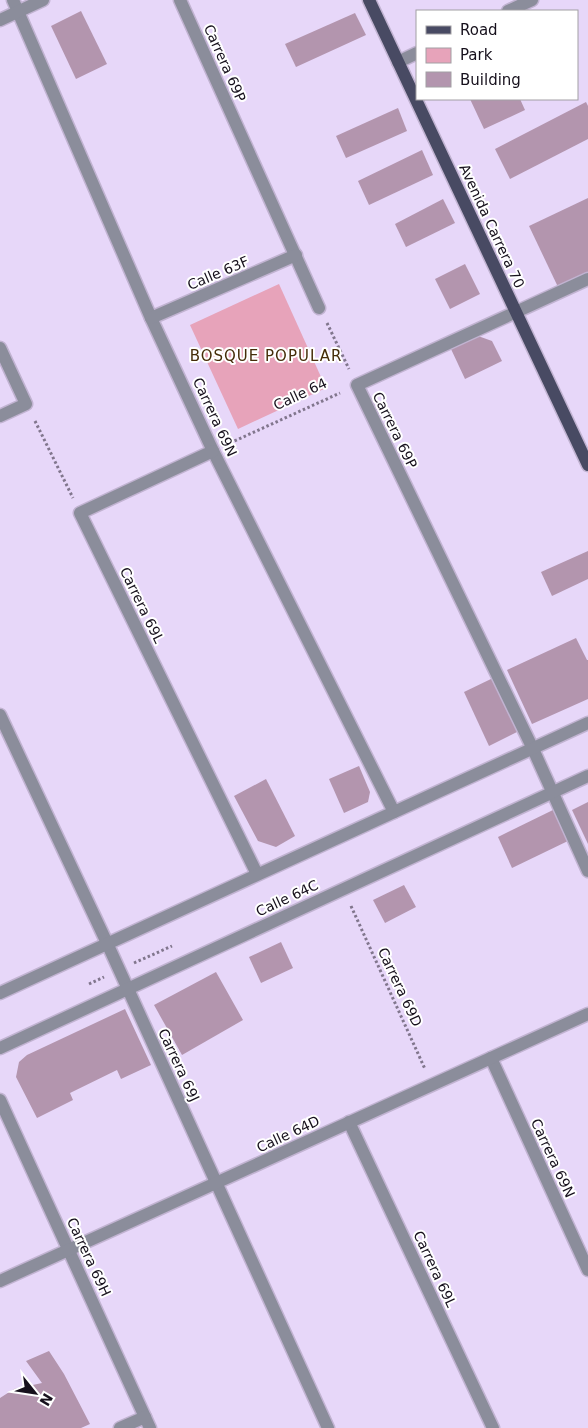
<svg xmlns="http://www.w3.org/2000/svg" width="588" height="1428" viewBox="0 0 588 1428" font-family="'DejaVu Sans',sans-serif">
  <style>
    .green { fill: #e7a3ba }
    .building { fill: #b395ae }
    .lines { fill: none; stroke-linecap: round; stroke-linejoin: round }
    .minor-casing { stroke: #c1b3d1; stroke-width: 15 }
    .major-casing { stroke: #c1b3d1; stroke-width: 15 }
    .path { stroke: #81768d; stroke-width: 3; stroke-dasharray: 2.5 2.5; stroke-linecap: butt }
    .minor { stroke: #8b8d9b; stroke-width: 12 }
    .major { stroke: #484a63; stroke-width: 12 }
    .labels { text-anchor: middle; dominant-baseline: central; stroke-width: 4; stroke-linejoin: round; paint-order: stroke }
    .street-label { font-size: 14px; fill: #16101c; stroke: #fff }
    .neighbourhood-label { font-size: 15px; letter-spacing: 1px; fill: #452d09; stroke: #fff }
  </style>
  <rect width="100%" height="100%" fill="#e7d7f9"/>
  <path class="green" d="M279,284L326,388L238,429L190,325Z"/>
  <g class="building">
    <path d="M81,11L107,64L76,79L51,26Z"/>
    <path d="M355,13L366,35L296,67L285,44Z"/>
    <path d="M470,99H520L525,110L484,129Z"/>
    <path d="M586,102L588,106V139L510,179L495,149Z"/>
    <path d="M398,108L407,131L346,158L336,136Z"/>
    <path d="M422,150L433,175L369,205L358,181Z"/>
    <path d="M588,198V273L558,287L529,226Z"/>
    <path d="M443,199L455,223L406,247L395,224Z"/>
    <path d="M465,264L480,294L450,309L435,279Z"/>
    <path d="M478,336L492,341L502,361L465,379L451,349Z"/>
    <path d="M588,551V579L552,596L541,572Z"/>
    <path d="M576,638L587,660H588V699L532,724L507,670Z"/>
    <path d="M493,678L519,731L489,746L464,692Z"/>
    <path d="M359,766L370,792L368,802L344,813L329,779Z"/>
    <path d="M266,779L295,836L276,847L258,841L234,796Z"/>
    <path d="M588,802V844L572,810Z"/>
    <path d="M555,809L570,840L512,868L498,837Z"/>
    <path d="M404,885L416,907L385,923L373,900Z"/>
    <path d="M281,942L293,968L261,983L249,957Z"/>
    <path d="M216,972L243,1020L182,1055L154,1005Z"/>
    <path d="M125,1009L151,1065L121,1079L117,1070L70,1093L73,1100L37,1118L16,1077L19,1062L27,1055Z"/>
    <path d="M49,1351L64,1374L90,1424L81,1428H0V1398L14,1389L42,1383L26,1361Z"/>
  </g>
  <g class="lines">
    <defs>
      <g id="minor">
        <path d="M13,0L151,318L213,451L394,812"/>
        <path d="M180,0L319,308"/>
        <path d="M508,11L532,0"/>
        <path d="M0,20L43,0"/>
        <path d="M398,62L417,53"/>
        <path d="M588,279L357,385L533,749L588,871"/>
        <path d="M151,318L296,255"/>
        <path d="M0,348L26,404L0,416"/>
        <path d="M213,451L80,513L257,874"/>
        <path d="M0,715L107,943L328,1428"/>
        <path d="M0,993L588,723"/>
        <path d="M0,1048L588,776"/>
        <path d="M491,1058L588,1270"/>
        <path d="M0,1100L150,1428"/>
        <path d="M349,1122L493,1428"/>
        <path d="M0,1281L588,1014"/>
        <path d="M120,1428L145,1417"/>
      </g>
      <path id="major" d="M369,0L588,465"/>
    </defs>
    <use href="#minor" class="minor-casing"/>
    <use href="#major" class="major-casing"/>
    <g class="path">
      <path d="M327,323L349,369"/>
      <path d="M35,421L73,498"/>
      <path d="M230,443L340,393"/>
      <path d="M351,906L425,1069"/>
      <path d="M134,963L172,946"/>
      <path d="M89,984L104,977"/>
    </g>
    <use href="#minor" class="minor"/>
    <use href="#major" class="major"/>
  </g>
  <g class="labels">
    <g class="street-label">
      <text transform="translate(225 63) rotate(66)">Carrera 69P</text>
      <text transform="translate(492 226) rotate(65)">Avenida Carrera 70</text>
      <text transform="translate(218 273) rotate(-23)">Calle 63F</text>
      <text transform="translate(300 394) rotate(-25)">Calle 64</text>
      <text transform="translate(215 417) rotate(65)">Carrera 69N</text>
      <text transform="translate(395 430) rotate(64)">Carrera 69P</text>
      <text transform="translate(142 605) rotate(64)">Carrera 69L</text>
      <text transform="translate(287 898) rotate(-25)">Calle 64C</text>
      <text transform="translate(400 987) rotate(65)">Carrera 69D</text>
      <text transform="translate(179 1065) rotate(65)">Carrera 69J</text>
      <text transform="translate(288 1134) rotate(-25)">Calle 64D</text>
      <text transform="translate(553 1158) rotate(65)">Carrera 69N</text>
      <text transform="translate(89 1257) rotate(65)">Carrera 69H</text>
      <text transform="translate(435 1269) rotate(65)">Carrera 69L</text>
    </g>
    <g class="neighbourhood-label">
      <text x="266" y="356">BOSQUE POPULAR</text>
    </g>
  </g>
  <rect x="416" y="10" width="162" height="90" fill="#ffffff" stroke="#a29fa4"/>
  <rect x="426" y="26" width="25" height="8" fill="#484a63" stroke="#a29fa4"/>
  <text x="460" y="35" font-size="15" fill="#16101c">Road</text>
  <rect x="426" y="48" width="25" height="15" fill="#e7a3ba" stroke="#a29fa4"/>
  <text x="460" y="60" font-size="15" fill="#16101c">Park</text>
  <rect x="426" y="72" width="25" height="15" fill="#b395ae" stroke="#a29fa4"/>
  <text x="460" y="85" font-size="15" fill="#16101c">Building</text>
  <g transform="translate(35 1393) rotate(120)" stroke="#ffffff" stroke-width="4" paint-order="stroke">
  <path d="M0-4L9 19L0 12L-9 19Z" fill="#16101c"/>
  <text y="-8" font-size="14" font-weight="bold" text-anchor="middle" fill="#16101c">N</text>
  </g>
</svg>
